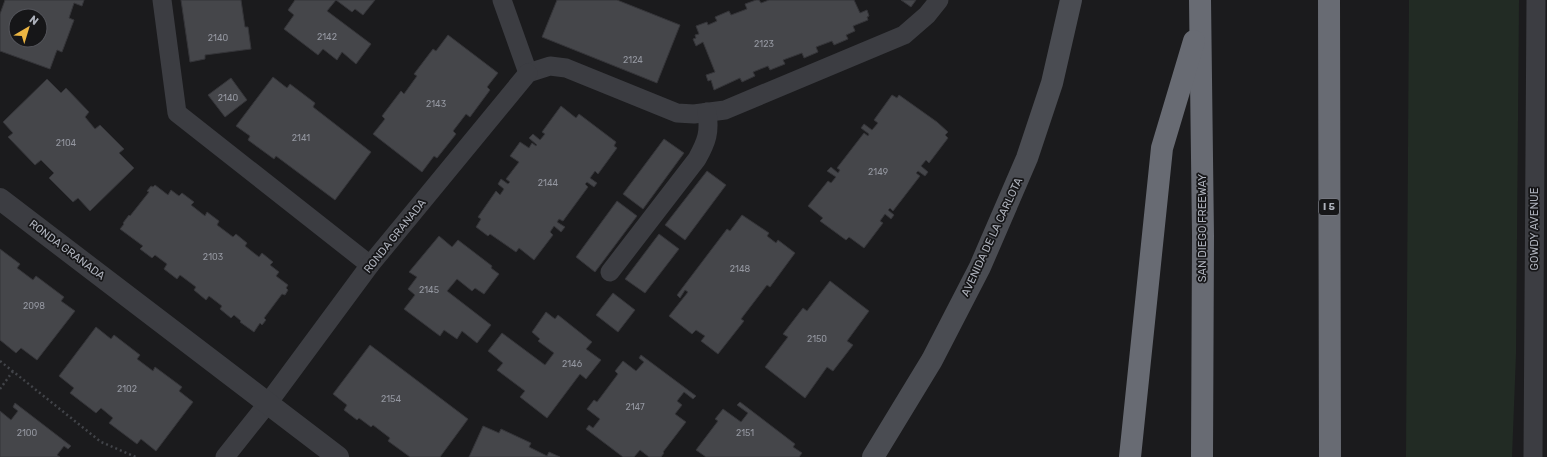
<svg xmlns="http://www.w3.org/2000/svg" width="1547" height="457" viewBox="0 0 1547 457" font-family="Rubik,sans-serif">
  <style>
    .green { fill: #222b24 }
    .building { fill: #45464a; stroke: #353539; fill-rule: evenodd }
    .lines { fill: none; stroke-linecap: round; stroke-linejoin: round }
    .path { stroke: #424449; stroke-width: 2.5; stroke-dasharray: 2 3; stroke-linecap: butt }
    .minor { stroke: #3c3d42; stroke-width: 19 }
    .tertiary { stroke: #3c3d42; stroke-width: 22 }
    .secondary { stroke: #4a4c52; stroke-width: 22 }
    .motorway { stroke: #686b73; stroke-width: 22 }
    .labels { text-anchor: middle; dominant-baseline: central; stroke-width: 3.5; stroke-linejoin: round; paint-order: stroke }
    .number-label { font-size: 9px; fill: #9497a0 }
    .shield { fill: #161618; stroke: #80838b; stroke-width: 1 }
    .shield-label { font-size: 10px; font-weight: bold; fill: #aeb2bc }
    .street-label { font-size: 11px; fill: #aeb2bc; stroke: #161618 }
  </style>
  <rect width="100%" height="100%" fill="#1b1b1d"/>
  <path class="green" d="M1409,0H1519L1516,354L1512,457H1406Z"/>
  <g class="building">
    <path d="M5,0H84L82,6L74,3L69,18L74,20L62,52L57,50L50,69L0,51V14ZM16,16H40V40H16Z"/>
    <path d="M181,0H241L245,27H248L251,49L205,55V59L190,62Z"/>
    <path d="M295,0H336L327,11L371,44L356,64L342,52L337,60L323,49L318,55L284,29L294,15L288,10Z"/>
    <path d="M336,0H375L363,15L355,9L352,12Z"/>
    <path d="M557,0H617L680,25L657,83L542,37Z"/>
    <path d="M756,0H759L761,3L769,0H854L860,13L867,10L869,16L867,17L868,20L853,26L855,31L846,35L848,39L834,45L832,41L816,47L818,52L804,58L802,53L783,60L785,64L770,70L768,66L753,72L755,76L742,82L740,78L714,90L711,80L708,81L706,75L715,72L703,42L696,46L693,39L696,38L695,35L699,34L696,26L707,22L708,25L717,21L715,17L729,11L731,15L747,9L745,4Z"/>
    <path d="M901,0H916L911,7Z"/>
    <path d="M448,35L498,73L487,87L490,90L470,117L466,114L453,131L456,134L437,158L434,156L422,172L373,134L385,119L382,116L401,91L404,94L417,76L414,74L433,49L436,51Z"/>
    <path d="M273,77L287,88L290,84L315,103L313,107L371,152L335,200L276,156L274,159L248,140L250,136L236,126Z"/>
    <path d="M231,78L247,100L225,117L208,95Z"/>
    <path d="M47,79L61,93L66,88L89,112L85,117L95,129L100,125L124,149L119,153L134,168L90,211L78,198L73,202L49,178L54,173L41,160L35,165L8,137L13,133L3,122Z"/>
    <path d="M892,95L897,98L899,95L937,122L948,132L945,135L948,138L929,163L926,160L921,166L928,172L925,176L918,171L916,173L920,176L893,211L890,208L888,210L894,215L891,219L885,214L880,221L883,223L864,248L849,237L846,240L820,221L823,218L808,206L828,181L831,183L836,177L827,171L831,167L838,173L840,170L837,168L864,133L868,136L869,134L861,128L864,124L872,130L878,123L874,120Z"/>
    <path d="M561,106L576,118L579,114L616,142L614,146L617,148L598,174L595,171L590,178L597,183L594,187L587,182L585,184L588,187L563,221L559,219L557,222L565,227L561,232L554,226L550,232L553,235L534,260L519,248L516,252L490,234L488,236L476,227L481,219L478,217L496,191L500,195L504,189L498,184L501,179L508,184L510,182L506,179L519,162L510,156L520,142L529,148L532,143L536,146L537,145L529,138L533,134L540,140L545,134L542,132Z"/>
    <path d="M664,139L684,153L643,209L623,194Z"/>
    <path d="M707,171L726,185L685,240L665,225Z"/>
    <path d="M155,185L168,195L171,190L179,196L182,193L194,202L191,205L205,216L207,212L219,221L217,225L233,237L236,234L247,243L245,246L259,257L262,253L273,262L270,265L279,272L276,276L288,285L286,288L288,290L285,295L282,294L264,318L266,320L262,325L260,323L254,332L240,322L241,321L234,315L231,318L220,309L222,306L209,296L206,300L194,290L196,287L180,275L177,279L164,269L167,264L155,255L152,258L140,249L143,246L120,229L124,224L123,223L129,215L130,216L149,192L147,191L151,186L153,187Z"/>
    <path d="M617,201L637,216L595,272L576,257Z"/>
    <path d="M742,215L769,233L767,236L776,243L778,240L795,253L770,287L767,285L741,319L744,321L718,354L701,341L705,336L696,330L692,334L669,316L688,292L685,290L680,298L677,295L727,229L730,231Z"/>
    <path d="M659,234L679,249L645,293L625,279Z"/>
    <path d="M439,236L452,247L458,240L492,266L491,268L499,274L484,294L475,288L472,291L457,279L447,291L491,325L477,343L462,331L457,339L444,330L440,336L404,309L415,295L408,289L417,277L409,272Z"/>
    <path d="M0,249L20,264L17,268L33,280L36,276L64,297L61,301L75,311L37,360L21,348L16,353L0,340Z"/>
    <path d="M830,281L869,311L847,341L853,345L833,371L827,367L805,398L765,367L788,337L783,334L803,308L807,311Z"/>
    <path d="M613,293L635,310L618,332L596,315Z"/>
    <path d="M546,312L555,319L558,315L592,342L586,349L601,360L586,379L580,374L547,418L520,397L525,391L497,370L503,363L488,351L502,333L545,365L554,353L538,341L540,339L532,332Z"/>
    <path d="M96,327L111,339L114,335L140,355L137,359L153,371L155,367L182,387L179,391L193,402L156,451L141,439L137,444L109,423L113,418L101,408L96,413L70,393L74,388L59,376Z"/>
    <path d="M370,345L468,419L440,457H410L388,441L390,438L373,425L371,427L359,418L357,420L344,410L347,405L333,394Z"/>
    <path d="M641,355L696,396L693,399L684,392L677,401L682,405L675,414L686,422L663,452L664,453L661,457H649L640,450L634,457H623L586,429L589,425L593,428L600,419L587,409L594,400L597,402L618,374L615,371L623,361L636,371L644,362L639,358Z"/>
    <path d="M740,402L795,444L793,447L802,453L799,457H706L696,450L718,421L715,419L723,409L741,422L748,413L737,405Z"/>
    <path d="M15,403L71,446L68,449L64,446L57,455L60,457H0V411L11,420L18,411L13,407Z"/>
    <path d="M483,426L499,433L501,429L531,443L529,447L547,456L549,452L560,457H469Z"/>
  </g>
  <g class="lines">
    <g class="path">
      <path d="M0,361L101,442L136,457"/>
      <path d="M0,389L13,371"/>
    </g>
    <g class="minor">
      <path d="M162,0L177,113L370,265"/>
      <path d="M502,0L528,73"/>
      <path d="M528,73L550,66L566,68L677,113L694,114L725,110L904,35L927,15L939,0"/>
      <path d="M610,272L697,159C707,141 710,132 707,112"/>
      <path d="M225,457L268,403L370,265L528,73"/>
      <path d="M1533,457L1536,0"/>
    </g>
    <path class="tertiary" d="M0,199L338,457"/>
    <path class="secondary" d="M873,457L932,360L980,267L1027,158L1052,83L1071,0"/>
    <g class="motorway">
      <path d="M1200,0L1203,236L1202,457"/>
      <path d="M1329,0L1330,457"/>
      <path d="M1130,457L1162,148L1194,41"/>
    </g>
  </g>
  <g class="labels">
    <g class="number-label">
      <text x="327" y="37">2142</text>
      <text x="218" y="38">2140</text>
      <text x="764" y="44">2123</text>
      <text x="633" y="60">2124</text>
      <text x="228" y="98">2140</text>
      <text x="436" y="104">2143</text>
      <text x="301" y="138">2141</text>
      <text x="66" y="143">2104</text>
      <text x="878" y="172">2149</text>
      <text x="548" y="183">2144</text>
      <text x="213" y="257">2103</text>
      <text x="740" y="269">2148</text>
      <text x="429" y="290">2145</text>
      <text x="34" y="306">2098</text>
      <text x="817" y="339">2150</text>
      <text x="572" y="364">2146</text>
      <text x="127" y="389">2102</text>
      <text x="391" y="399">2154</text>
      <text x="635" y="407">2147</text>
      <text x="27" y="433">2100</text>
      <text x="745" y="433">2151</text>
    </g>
    <rect class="shield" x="1319" y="199" width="20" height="16" rx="3"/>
    <g class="shield-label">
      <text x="1329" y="207">I 5</text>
    </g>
    <g class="street-label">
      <text transform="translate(1202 228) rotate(-90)">SAN DIEGO FREEWAY</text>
      <text transform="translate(1534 229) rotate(-90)">GOWDY AVENUE</text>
      <text transform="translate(395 236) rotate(-51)">RONDA GRANADA</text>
      <text transform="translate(992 237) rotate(-65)">AVENIDA DE LA CARLOTA</text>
      <text transform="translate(67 250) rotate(37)">RONDA GRANADA</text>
    </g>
  </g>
  <g transform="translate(28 28) rotate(38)"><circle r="19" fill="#161618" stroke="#53545a"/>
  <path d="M0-3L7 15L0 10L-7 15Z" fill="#edb642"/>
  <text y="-6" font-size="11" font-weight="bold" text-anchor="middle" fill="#aeb2bc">N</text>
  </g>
</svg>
